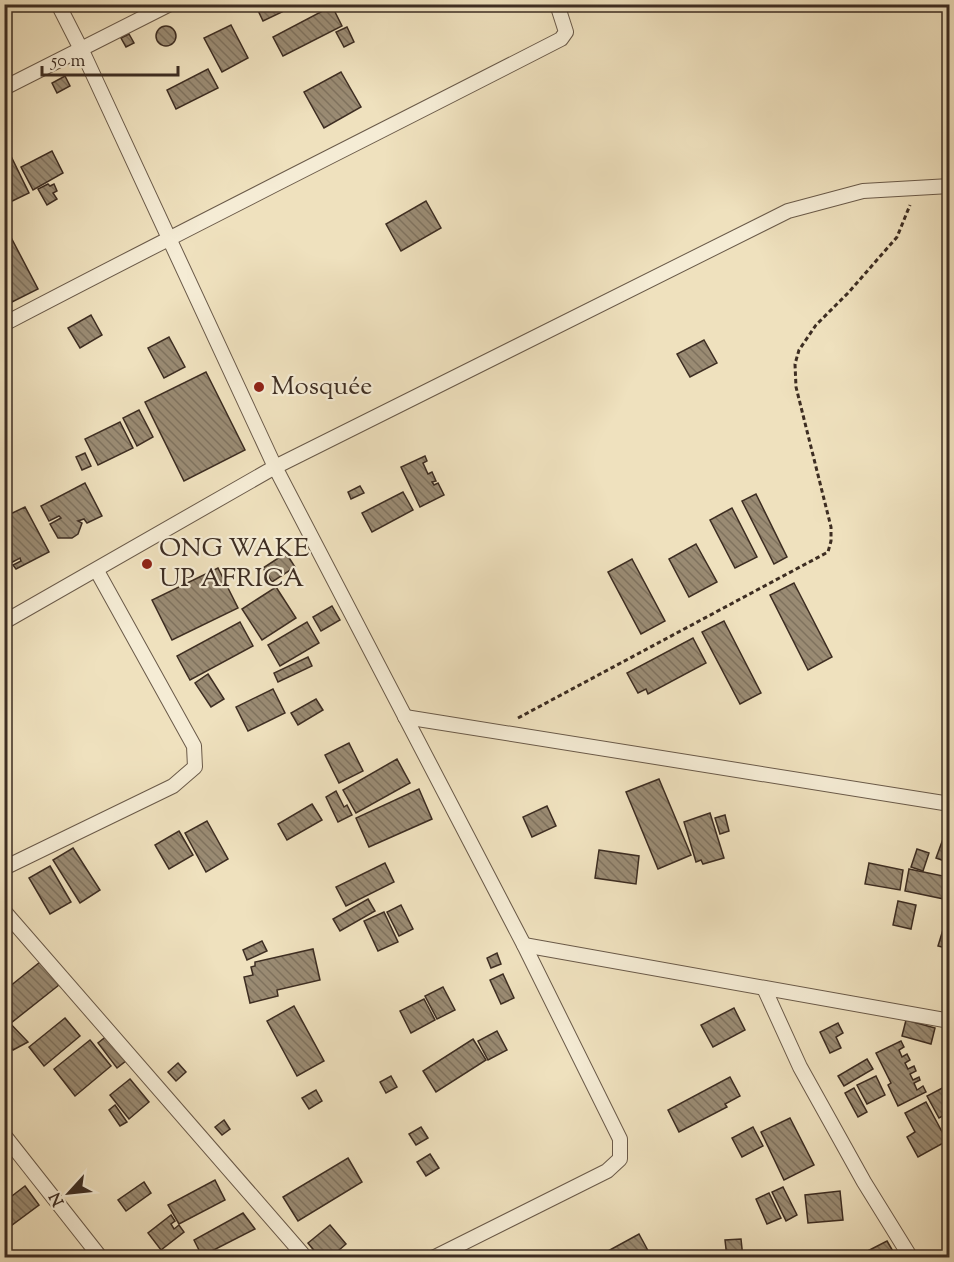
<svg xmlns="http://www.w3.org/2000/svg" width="954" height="1262" viewBox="0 0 954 1262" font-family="'Sorts Mill Goudy',serif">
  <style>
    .building { fill: url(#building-back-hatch); stroke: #3d2d22; stroke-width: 1.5 }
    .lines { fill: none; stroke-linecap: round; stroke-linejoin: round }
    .street-casing { stroke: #6a5a49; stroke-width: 16 }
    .path { stroke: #3d2d22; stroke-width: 3; stroke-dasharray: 4.5 3; stroke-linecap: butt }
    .street { stroke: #f5ecd5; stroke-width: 14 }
    .poi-dot { fill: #8f2418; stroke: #f5ecd5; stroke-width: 2 }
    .labels { text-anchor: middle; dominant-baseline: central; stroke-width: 4.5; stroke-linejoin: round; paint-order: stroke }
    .poi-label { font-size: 26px; fill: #3d2d22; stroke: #f5ecd5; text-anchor: start }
  </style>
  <defs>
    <pattern id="building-back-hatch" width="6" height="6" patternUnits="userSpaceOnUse" patternTransform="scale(1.5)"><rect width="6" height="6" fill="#9a8b73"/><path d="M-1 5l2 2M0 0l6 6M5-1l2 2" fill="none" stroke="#7f725e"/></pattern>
  </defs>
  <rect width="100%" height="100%" fill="#efe1be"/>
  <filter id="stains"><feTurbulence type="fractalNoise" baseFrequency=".00333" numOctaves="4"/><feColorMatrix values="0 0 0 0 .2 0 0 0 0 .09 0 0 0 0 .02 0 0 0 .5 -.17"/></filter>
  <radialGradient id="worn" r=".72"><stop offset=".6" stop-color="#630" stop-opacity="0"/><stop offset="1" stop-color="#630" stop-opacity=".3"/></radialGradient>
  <g class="building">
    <path d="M255,4H278L282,12L263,21Z"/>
    <path d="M332,6L342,26L283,56L273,37Z"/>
    <path d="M231,25L248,58L222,72L204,38Z"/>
    <circle cx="166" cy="36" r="10"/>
    <path d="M347,27L354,42L344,47L336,32Z"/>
    <path d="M129,34L134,43L126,47L121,38Z"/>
    <path d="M208,69L218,88L176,109L167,90Z"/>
    <path d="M341,72L361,107L324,128L304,92Z"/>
    <path d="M65,76L70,86L57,93L52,83Z"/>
    <path d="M4,142L29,193L4,205Z"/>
    <path d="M52,151L63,173L33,190L21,167Z"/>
    <path d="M48,184L50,186L54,184L57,191L53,193L57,199L47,205L38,189Z"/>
    <path d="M426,201L441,228L401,251L386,224Z"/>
    <path d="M4,224L38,289L12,302L4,288Z"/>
    <path d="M91,315L102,335L80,348L68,328Z"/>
    <path d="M169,337L185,367L164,378L148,348Z"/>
    <path d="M704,340L717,363L690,377L677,354Z"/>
    <path d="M206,372L245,450L184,481L145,402Z"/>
    <path d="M139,410L153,437L137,446L123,418Z"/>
    <path d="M120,422L133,448L98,465L85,439Z"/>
    <path d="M85,453L91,466L82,470L76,457Z"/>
    <path d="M425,456L427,461L423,463L428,474L432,472L436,481L432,482L434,485L438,483L444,495L420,507L401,467Z"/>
    <path d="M85,483L102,516L87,523L84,519L78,521L82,523L78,534L72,538H58L50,524L61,518L59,516L49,521L41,506Z"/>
    <path d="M360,486L364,493L351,499L348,492Z"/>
    <path d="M403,492L413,510L372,532L362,513Z"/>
    <path d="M756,494L787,557L774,564L742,501Z"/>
    <path d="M25,507L49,552L16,569L13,565L21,561L20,558L7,565L4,560V517Z"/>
    <path d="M732,508L757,557L735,568L710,520Z"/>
    <path d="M696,544L717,582L689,597L669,559Z"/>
    <path d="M286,553L295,567L272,582L263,568Z"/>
    <path d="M632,559L665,621L641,634L608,572Z"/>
    <path d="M218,568L238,608L172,640L152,600Z"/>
    <path d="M794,583L832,657L808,670L770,595Z"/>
    <path d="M276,587L296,618L262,640L242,609Z"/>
    <path d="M332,606L340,620L321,631L313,617Z"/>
    <path d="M724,621L761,693L740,704L702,632Z"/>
    <path d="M240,622L253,646L190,680L177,656Z"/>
    <path d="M307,622L319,643L280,666L268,645Z"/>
    <path d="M693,638L706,663L648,694L646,689L638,693L627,673Z"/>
    <path d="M308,657L312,666L278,682L274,673Z"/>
    <path d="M208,674L224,699L211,707L195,683Z"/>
    <path d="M273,689L285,713L248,731L236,707Z"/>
    <path d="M316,699L323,710L298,725L291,713Z"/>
    <path d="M349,743L363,771L339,783L325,755Z"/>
    <path d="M397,759L410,783L356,813L343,790Z"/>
    <path d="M659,779L691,855L658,869L626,792Z"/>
    <path d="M419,789L432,819L369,847L356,818Z"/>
    <path d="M336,791L344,807L347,805L352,815L338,822L326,797Z"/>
    <path d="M312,804L322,820L287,840L278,824Z"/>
    <path d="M547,806L556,826L532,837L523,817Z"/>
    <path d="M710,813L724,858L703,864L701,860L696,862L684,822Z"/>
    <path d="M725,815L729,831L720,834L715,818Z"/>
    <path d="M207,821L228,859L206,872L185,833Z"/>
    <path d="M179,831L193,855L169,869L155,845Z"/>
    <path d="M946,831L950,832V863L936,858Z"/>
    <path d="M73,848L100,890L80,903L53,860Z"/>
    <path d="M917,849L929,853L923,871L911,867Z"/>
    <path d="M599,850L639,856L636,884L595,878Z"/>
    <path d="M385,863L394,882L346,906L336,887Z"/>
    <path d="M869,863L903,870L900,890L865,884Z"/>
    <path d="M50,866L71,902L50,914L29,878Z"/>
    <path d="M909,869L948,877L944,899L905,891Z"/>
    <path d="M368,899L375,911L340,931L333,919Z"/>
    <path d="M898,901L916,905L911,929L893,925Z"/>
    <path d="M401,905L413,929L399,936L387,912Z"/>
    <path d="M950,907V949L938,946Z"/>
    <path d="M384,912L398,942L378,951L364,921Z"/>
    <path d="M262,941L267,951L247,960L243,950Z"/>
    <path d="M313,949L320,980L277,990L278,996L250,1003L244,977L253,975L251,967L255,966V962Z"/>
    <path d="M497,953L501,964L491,968L487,958Z"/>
    <path d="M40,962L59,985L11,1023L4,1015V991Z"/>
    <path d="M503,974L514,998L501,1004L490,980Z"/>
    <path d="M443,987L455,1010L437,1019L425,996Z"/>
    <path d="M424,999L435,1020L411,1033L400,1011Z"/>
    <path d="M294,1006L324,1061L297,1076L267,1021Z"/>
    <path d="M734,1008L745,1030L713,1047L701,1025Z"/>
    <path d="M4,1017L28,1042L13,1050L11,1048L4,1052Z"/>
    <path d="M65,1018L80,1036L44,1066L29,1047Z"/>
    <path d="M906,1020L935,1028L931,1044L902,1036Z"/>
    <path d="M838,1023L843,1033L836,1037L841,1048L830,1053L820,1032Z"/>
    <path d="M497,1031L507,1050L488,1060L478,1041Z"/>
    <path d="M108,1035L127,1060L117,1068L98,1043Z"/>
    <path d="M473,1039L486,1060L436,1092L423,1071Z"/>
    <path d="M90,1040L111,1066L75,1096L54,1069Z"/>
    <path d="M901,1041L904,1047L899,1050L902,1057L907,1054L910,1060L905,1063L908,1069L914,1066L916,1071L910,1074L913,1080L919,1077L920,1080L914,1083L917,1090L923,1086L926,1092L898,1106L888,1085L891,1083L876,1053Z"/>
    <path d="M867,1059L873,1069L844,1086L838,1076Z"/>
    <path d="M178,1063L186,1072L176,1081L168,1072Z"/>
    <path d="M391,1076L397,1087L386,1093L380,1082Z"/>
    <path d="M876,1076L885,1095L867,1104L857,1085Z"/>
    <path d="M730,1077L740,1096L725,1104L727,1107L679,1132L668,1110Z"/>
    <path d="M130,1079L149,1102L129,1119L110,1095Z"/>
    <path d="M950,1084V1112L939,1118L927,1096Z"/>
    <path d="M854,1088L867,1112L858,1117L845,1093Z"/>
    <path d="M316,1090L322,1101L309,1109L302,1098Z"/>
    <path d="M926,1102L947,1141L918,1157L907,1137L915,1132L905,1113Z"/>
    <path d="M115,1105L127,1122L120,1126L109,1110Z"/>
    <path d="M790,1118L814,1165L784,1180L761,1132Z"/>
    <path d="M224,1120L230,1129L222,1135L215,1127Z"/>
    <path d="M421,1127L428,1138L416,1145L409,1134Z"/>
    <path d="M753,1127L763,1146L742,1157L732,1138Z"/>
    <path d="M430,1154L439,1168L426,1176L417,1162Z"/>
    <path d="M348,1158L362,1182L298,1221L283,1197Z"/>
    <path d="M215,1180L225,1200L179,1224L168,1205Z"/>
    <path d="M144,1182L151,1193L126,1211L118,1200Z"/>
    <path d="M25,1186L39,1205L4,1231V1202Z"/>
    <path d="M783,1187L797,1215L786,1221L772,1192Z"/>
    <path d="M840,1191L843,1220L808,1223L805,1195Z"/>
    <path d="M769,1193L781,1218L767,1224L756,1199Z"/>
    <path d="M243,1213L255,1229L202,1256L194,1240Z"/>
    <path d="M171,1215L175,1221L171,1224L174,1229L179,1225L184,1232L161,1250L148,1233Z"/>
    <path d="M330,1225L346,1244L330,1258H320L308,1243Z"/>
    <path d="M639,1234L652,1258H597V1257Z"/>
    <path d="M741,1239L743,1258H727L725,1240Z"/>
    <path d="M887,1241L894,1253L886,1258H854Z"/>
  </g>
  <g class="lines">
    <defs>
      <g id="street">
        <path d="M58,4L85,57L275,467L524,945L620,1139V1159L607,1171L433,1258"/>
        <path d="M4,88L170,4"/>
        <path d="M4,324C189,227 376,134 561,39L566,32L557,4"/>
        <path d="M4,622L275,467L788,211L863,191L950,186"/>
        <path d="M405,717L950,804"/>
        <path d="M4,868L173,786L195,767L194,746L97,571"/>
        <path d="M4,911L306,1258"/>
        <path d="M524,945L950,1021"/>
        <path d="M764,988L800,1067L864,1182L911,1258"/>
        <path d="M4,1135L101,1258"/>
      </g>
    </defs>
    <use href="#street" class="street-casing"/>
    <path class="path" d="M518,718L828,552L831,541V527L796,387L795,364L799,350L816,325L849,292L897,237L910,205"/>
    <use href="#street" class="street"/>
  </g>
  <g class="poi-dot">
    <circle cx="259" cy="387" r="6"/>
    <circle cx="147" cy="564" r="6"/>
  </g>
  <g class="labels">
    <g class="poi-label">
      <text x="271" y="387">Mosquée</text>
      <text x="159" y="549">ONG WAKE<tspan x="159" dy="30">UP AFRICA</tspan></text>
    </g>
  </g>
  <rect width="954" height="1262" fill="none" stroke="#efe1be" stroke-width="24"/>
  <rect x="6" y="6" width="942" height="1250" fill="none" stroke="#3d2d22" stroke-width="3"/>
  <rect x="12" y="12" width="930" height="1238" fill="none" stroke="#3d2d22" stroke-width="1.5"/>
  <g transform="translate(69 1193) rotate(243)" stroke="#f5ecd5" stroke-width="4.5" paint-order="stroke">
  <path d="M0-4.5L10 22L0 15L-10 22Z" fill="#3d2d22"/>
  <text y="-9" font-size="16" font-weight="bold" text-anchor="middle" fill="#3d2d22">N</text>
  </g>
  <path d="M42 66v9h136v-9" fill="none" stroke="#3d2d22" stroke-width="3"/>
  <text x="51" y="66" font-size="18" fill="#3d2d22" stroke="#f5ecd5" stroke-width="4.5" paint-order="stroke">50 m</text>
  <rect width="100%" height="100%" filter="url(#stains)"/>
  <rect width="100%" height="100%" fill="url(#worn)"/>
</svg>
